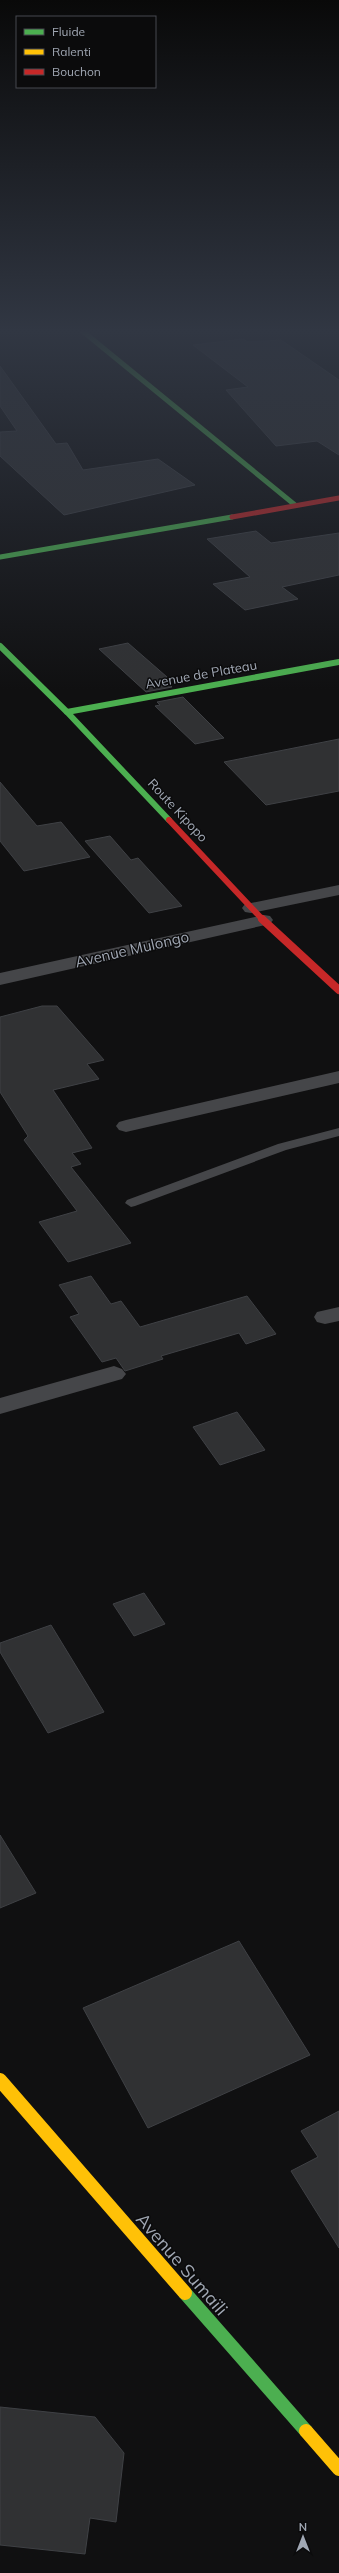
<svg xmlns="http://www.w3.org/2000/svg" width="339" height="2573" viewBox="0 0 339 2573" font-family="Mulish,sans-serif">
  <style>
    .building { fill: #303133; stroke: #3f4145 }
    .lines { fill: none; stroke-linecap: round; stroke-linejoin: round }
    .lane { fill: #454649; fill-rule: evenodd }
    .street { fill: #454649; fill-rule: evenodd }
    .fast-far2 { stroke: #4caf50; stroke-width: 5 }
    .fast-far1 { stroke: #4caf50; stroke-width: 6 }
    .fast { stroke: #4caf50; stroke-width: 14 }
    .slow { stroke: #ffc107; stroke-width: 14 }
    .jam-far2 { stroke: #c62828; stroke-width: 5 }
    .jam-far1 { stroke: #c62828; stroke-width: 6 }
    .jam { stroke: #c62828; stroke-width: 8 }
    .labels { text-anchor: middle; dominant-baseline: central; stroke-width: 3; stroke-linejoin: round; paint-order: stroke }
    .far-street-label { font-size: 13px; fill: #a0a7b3; stroke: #0b0b0c }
    .street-label { font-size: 15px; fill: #a0a7b3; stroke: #0b0b0c }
    .near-street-label { font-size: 18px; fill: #a0a7b3; stroke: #0b0b0c }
  </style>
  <rect width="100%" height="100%" fill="#101011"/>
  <g class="building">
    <path d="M243,339L248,342L281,340L339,380V455L317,441L276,446L226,390L248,387L193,345Z"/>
    <path d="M0,366L56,444L67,443L83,470L158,459L195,485L64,515L0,456V432L17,431L0,406Z"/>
    <path d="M256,531L271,543L339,533V575L282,587L298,599L245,610L213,584L250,577L207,539Z"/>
    <path d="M128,643L167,677L163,678L172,687L146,692L99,649Z"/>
    <path d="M183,697L224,738L195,744L155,706L160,705L157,702Z"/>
    <path d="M339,739V791L266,805L224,762Z"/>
    <path d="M0,782L37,826L61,822L90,857L24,871L0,841Z"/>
    <path d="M110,836L131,860L138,858L182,906L149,913L85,841Z"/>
    <path d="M42,1006H57L104,1060L87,1064L99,1079L53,1090L92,1148L72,1153L81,1164L71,1167L131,1243L68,1262L39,1222L77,1211L24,1140L28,1136L0,1092V1017Z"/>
    <path d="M91,1276L111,1304L121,1301L140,1327L247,1296L276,1334L246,1344L239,1333L161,1356L163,1359L125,1371L116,1358L102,1362L70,1317L79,1314L59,1285Z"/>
    <path d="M237,1412L265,1450L220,1465L193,1427Z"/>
    <path d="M144,1593L165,1624L134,1636L113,1604Z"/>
    <path d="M51,1625L104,1712L48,1733L0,1652V1643Z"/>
    <path d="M0,1835L36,1893L0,1908Z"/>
    <path d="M239,1941L310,2055L148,2128L83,2008Z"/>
    <path d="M339,2111V2248L291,2171L318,2157L301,2131Z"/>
    <path d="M0,2407L95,2417L124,2453L116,2522L90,2518L85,2554L0,2545Z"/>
  </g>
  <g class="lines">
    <path class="lane" d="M339,1128V1136L286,1150L135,1206L131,1207L125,1203L127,1200L278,1144Z"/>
    <g class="street">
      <path d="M339,885V895L251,913L245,912L242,908L245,904L251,903Z"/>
      <path d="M264,915L270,916L273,920L270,924L0,985V973Z"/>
      <path d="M339,1071V1083L126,1132L119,1130L116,1126L119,1122L126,1120Z"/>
      <path d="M339,1307V1321L325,1324L317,1322L314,1317L317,1312Z"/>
      <path d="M114,1366L122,1369L126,1374L122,1379L0,1414V1398Z"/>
    </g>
    <g class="fast-far2">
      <path d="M80,329L295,505"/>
      <path d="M0,557L232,517"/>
    </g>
    <g class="fast-far1">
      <path d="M0,646L67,712L169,820"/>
      <path d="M67,712L339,662"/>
    </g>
    <path class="fast" d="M185,2293L306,2431"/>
    <g class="slow">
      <path d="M0,2080L185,2293"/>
      <path d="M306,2431L339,2469"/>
    </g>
    <path class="jam-far2" d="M232,517L339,498"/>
    <path class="jam-far1" d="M169,820L263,920"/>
    <path class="jam" d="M262,919L339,990"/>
  </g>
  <linearGradient id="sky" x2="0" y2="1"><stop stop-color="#090909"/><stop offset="0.48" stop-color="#313743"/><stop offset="1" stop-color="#313743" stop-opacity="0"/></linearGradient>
  <rect width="339" height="690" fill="url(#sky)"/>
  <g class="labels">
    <g class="far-street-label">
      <text transform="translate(201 674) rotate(-10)">Avenue de Plateau</text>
      <text transform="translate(178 810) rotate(47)">Route Kipopo</text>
    </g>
    <g class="street-label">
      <text transform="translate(132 949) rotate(-13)">Avenue Mulongo</text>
    </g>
    <g class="near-street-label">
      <text transform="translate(182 2264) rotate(49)">Avenue Sumaïli</text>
    </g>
  </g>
  <rect x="16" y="16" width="140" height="72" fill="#0b0b0c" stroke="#47494f"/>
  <rect x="24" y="29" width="20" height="6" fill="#4caf50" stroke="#47494f"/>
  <text x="52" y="36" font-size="12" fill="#a0a7b3">Fluide</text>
  <rect x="24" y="49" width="20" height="6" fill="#ffc107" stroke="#47494f"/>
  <text x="52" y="56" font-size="12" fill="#a0a7b3">Ralenti</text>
  <rect x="24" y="69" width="20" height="6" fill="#c62828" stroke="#47494f"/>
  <text x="52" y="76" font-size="12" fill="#a0a7b3">Bouchon</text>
  <g transform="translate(303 2537)" stroke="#0b0b0c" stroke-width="3" paint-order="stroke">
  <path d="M0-3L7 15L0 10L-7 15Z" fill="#a0a7b3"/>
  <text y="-6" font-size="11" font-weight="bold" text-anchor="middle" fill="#a0a7b3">N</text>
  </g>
</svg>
